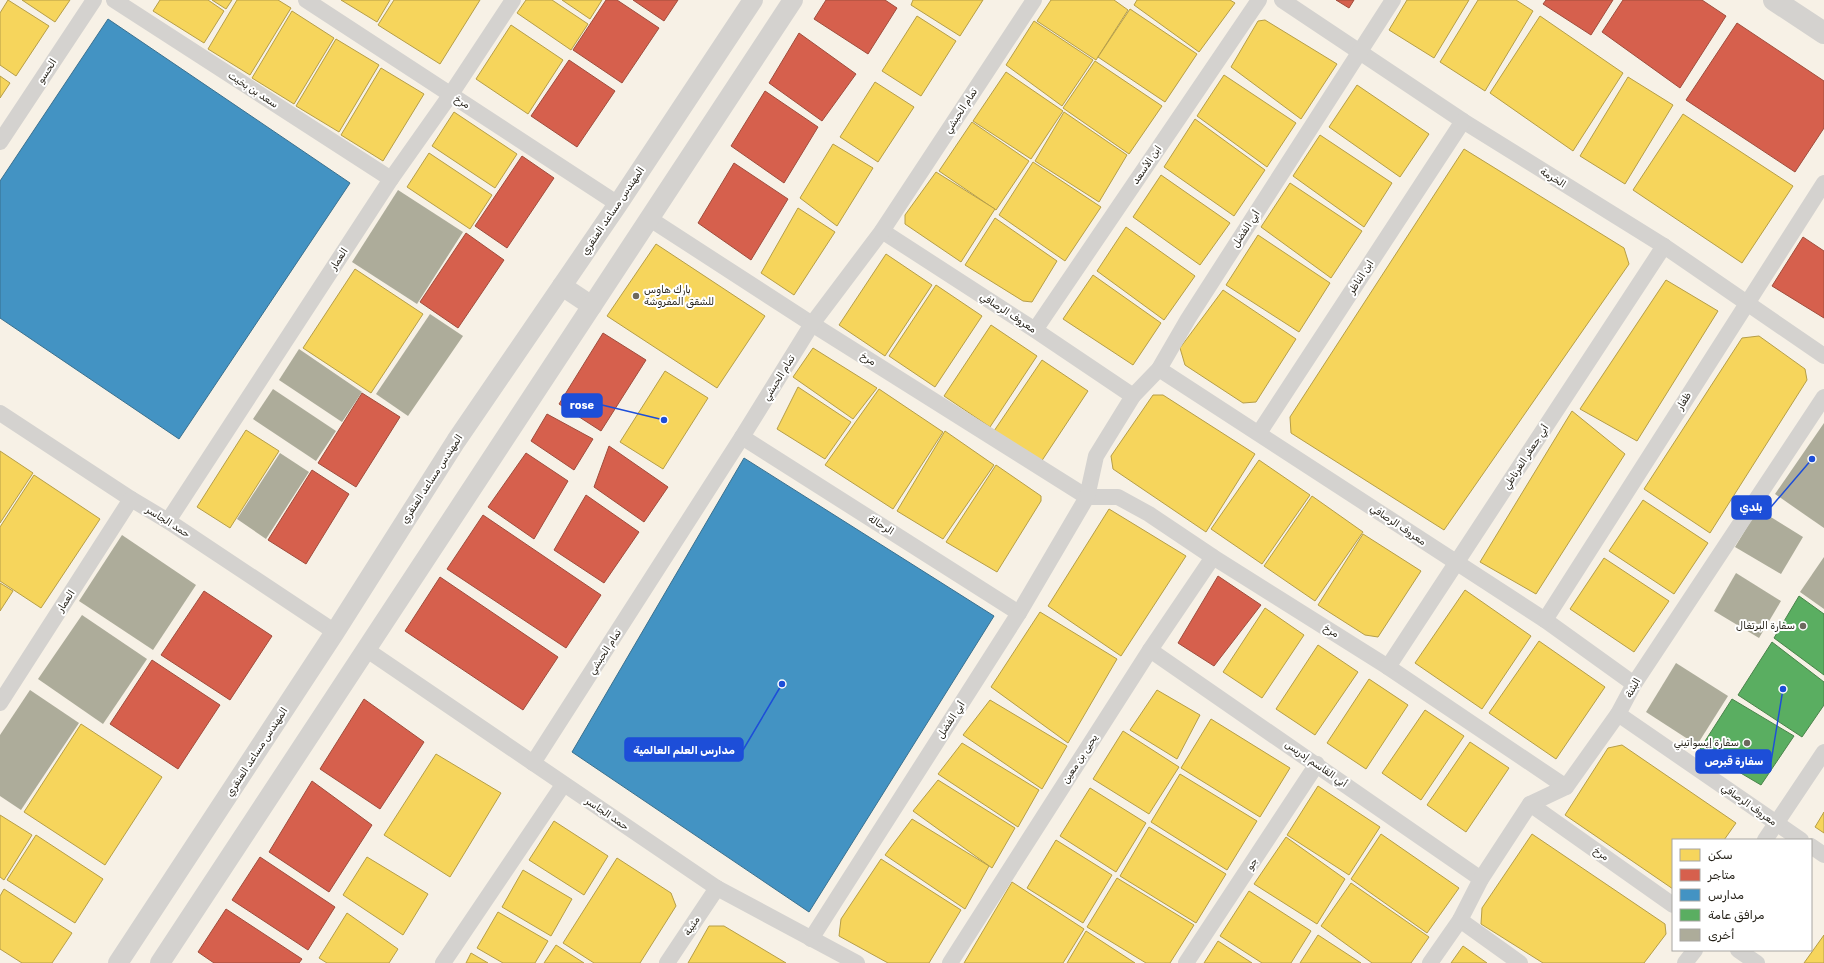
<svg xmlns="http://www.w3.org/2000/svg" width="1824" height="963" viewBox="0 0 1824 963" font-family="Rubik,'Noto Sans Arabic',sans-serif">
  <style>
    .homes { fill: #f6d55c; stroke: #b69e47 }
    .shops { fill: #d6604d; stroke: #a04c3c }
    .schools { fill: #4393c3; stroke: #39708f }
    .public { fill: #5aae61; stroke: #49834a }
    .building { fill: #adac9a }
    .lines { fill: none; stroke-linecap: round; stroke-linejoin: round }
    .minor { stroke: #d4d2cf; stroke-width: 16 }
    .tertiary { stroke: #d4d2cf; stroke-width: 20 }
    .primary { stroke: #d4d2cf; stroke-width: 22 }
    .poi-dot { fill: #6d685e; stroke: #fff; stroke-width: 1.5 }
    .labels { text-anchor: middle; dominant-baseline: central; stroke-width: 4; stroke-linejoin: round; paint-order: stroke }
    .street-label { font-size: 10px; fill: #221e15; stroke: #fff }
    .poi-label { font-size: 10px; fill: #221e15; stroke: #fff; text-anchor: end }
    .leader { fill: none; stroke: #1d4ed8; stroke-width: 1.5 }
    .callout-dot { fill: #1d4ed8; stroke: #fff; stroke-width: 1.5 }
    .callout { fill: #1d4ed8; stroke: #1d4ed8; stroke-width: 1.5 }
    .callout-label { font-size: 11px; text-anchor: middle; font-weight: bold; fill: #fff }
  </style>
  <rect width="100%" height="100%" fill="#f7f1e6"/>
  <g class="homes">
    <path d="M8,0L49,26L16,76L0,65V13Z"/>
    <path d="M22,0H70L55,22Z"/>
    <path d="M160,0H208L224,11L204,43L153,11Z"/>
    <path d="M212,0H232L226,9Z"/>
    <path d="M237,0H278L291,8L250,75L208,49Z"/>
    <path d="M341,0H390L377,22Z"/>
    <path d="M394,0H480L440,64L378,25Z"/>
    <path d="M526,0H552L588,24L571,50L517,13Z"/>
    <path d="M562,0H602L590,19Z"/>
    <path d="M913,0H983L960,36L911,5Z"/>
    <path d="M1051,0H1114L1128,10L1096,60L1037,21Z"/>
    <path d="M1137,0H1230L1235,3L1199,52L1134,5Z"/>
    <path d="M1407,0H1469L1434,58L1389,30Z"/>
    <path d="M1478,0H1516L1533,11L1485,91L1440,62Z"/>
    <path d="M1130,9L1197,54L1165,102L1098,57Z"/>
    <path d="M292,11L334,38L294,104L252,78Z"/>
    <path d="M917,16L956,41L921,96L882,71Z"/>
    <path d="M1540,16L1623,73L1573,151L1490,93Z"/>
    <path d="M1265,20L1337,64L1301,119L1231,67L1258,21Z"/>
    <path d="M1034,21L1093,60L1062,106L1006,65Z"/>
    <path d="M511,25L563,60L528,114L476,79Z"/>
    <path d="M336,39L379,65L339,132L296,106Z"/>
    <path d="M1095,61L1162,106L1129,154L1063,108Z"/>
    <path d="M381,68L424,94L383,161L341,135Z"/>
    <path d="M1006,72L1063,111L1031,159L973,121Z"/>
    <path d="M1224,75L1296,123L1267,167L1197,116Z"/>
    <path d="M0,76L10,83L0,98Z"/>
    <path d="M1628,77L1673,105L1625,184L1580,156Z"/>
    <path d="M875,82L914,107L878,162L840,137Z"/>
    <path d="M1357,85L1429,134L1400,177L1329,127Z"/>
    <path d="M454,112L517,154L495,188L432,146Z"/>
    <path d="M1064,112L1127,155L1099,202L1035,161Z"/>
    <path d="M1683,114L1793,186L1742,263L1633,190Z"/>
    <path d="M1195,119L1265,170L1234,216L1164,167Z"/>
    <path d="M972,122L1029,161L996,210L939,171Z"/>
    <path d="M1320,135L1392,183L1364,227L1293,176Z"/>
    <path d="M833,144L873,168L837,226L800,198Z"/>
    <path d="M1464,149L1624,248L1629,264L1444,530L1291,433L1290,417Z"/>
    <path d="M429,153L492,195L470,229L407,187Z"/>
    <path d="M1033,162L1101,207L1065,261L999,215Z"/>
    <path d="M936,172L995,209L961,262L905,224V215Z"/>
    <path d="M1161,175L1230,223L1200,265L1133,217Z"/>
    <path d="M1290,183L1362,231L1331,278L1261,227Z"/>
    <path d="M798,208L835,232L794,295L761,273Z"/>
    <path d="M995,218L1057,261L1032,302L1023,301L965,265Z"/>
    <path d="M1126,227L1195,276L1164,320L1097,271Z"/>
    <path d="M1258,235L1330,283L1299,332L1226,285Z"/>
    <path d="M656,244L765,316L717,388L607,316Z"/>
    <path d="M886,254L932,285L885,356L839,325Z"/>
    <path d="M355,269L423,314L371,393L303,348Z"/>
    <path d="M1093,275L1161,323L1133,365L1063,319Z"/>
    <path d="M1666,280L1718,311L1637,441L1580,409Z"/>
    <path d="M936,285L982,316L935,387L889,356Z"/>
    <path d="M1223,290L1296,339L1256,402L1243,403L1185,365L1180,348Z"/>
    <path d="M991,325L1037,356L990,427L944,396Z"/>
    <path d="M1759,336L1805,369L1807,380L1710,533L1644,489L1742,338Z"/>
    <path d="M813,348L877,388L853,419L793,377Z"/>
    <path d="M1042,360L1088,391L1041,462L994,431Z"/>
    <path d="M665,371L708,398L663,469L620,442Z"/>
    <path d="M798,387L851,422L825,459L777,429Z"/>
    <path d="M879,389L943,432L893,509L825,465Z"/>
    <path d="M1153,395H1163L1255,454L1206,532L1113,469L1111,456Z"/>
    <path d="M1572,411L1625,454L1536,594L1480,562Z"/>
    <path d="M246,430L279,451L230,528L197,507Z"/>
    <path d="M945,431L994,465L943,539L897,511Z"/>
    <path d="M0,451L33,473L0,523Z"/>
    <path d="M1259,460L1310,495L1262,564L1211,529Z"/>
    <path d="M996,465L1041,496V501L997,572L946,542Z"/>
    <path d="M34,475L100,519L41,608L0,581V527Z"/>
    <path d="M1312,496L1363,532L1315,601L1264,566Z"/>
    <path d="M1643,500L1708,543L1674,594L1609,551Z"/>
    <path d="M1109,509L1186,556L1121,656L1048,606Z"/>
    <path d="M1363,534L1421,571L1378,637L1365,635L1318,605Z"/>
    <path d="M1604,558L1669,601L1634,652L1570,609Z"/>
    <path d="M0,583L13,591L0,611Z"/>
    <path d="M1465,590L1531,636L1482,709L1415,663Z"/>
    <path d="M1265,608L1304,635L1262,698L1223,672Z"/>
    <path d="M1040,612L1117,659L1068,743L991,687Z"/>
    <path d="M1539,641L1605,687L1556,759L1489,713Z"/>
    <path d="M1318,645L1358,672L1315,735L1276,709Z"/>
    <path d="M1369,679L1408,705L1366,769L1327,743Z"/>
    <path d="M1157,690L1200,715L1177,759L1130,730Z"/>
    <path d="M990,700L1067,746L1042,789L963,735Z"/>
    <path d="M1425,710L1464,736L1421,800L1382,773Z"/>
    <path d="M1211,719L1290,768L1260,817L1181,768Z"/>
    <path d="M81,724L162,777L105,865L24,812Z"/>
    <path d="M1123,731L1179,767L1149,814L1093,779Z"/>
    <path d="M1470,742L1509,768L1466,832L1427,805Z"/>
    <path d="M962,743L1039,790L1018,827L938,774Z"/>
    <path d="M1622,745L1736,823L1724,840H1673V889L1565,815L1608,748Z"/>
    <path d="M436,754L501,793L450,877L384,835Z"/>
    <path d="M1180,774L1257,821L1227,870L1151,822Z"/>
    <path d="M938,780L1015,828L992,868L913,811Z"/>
    <path d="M1318,786L1380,827L1349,875L1287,835Z"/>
    <path d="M1090,788L1146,823L1116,872L1060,836Z"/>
    <path d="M1824,812V833L1815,827Z"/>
    <path d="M0,815L32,835L4,880L0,877Z"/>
    <path d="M912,819L989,866L965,909L885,855Z"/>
    <path d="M554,821L608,856L584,895L529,860Z"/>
    <path d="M1149,827L1226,874L1196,923L1120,876Z"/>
    <path d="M1381,834L1459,888L1427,933L1351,879Z"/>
    <path d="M1532,834L1665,924L1666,934L1644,963H1543L1481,924L1482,908Z"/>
    <path d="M36,835L103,879L75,923L7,880Z"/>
    <path d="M1286,837L1345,879L1317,924L1254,884Z"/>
    <path d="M1056,840L1112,875L1083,923L1027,888Z"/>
    <path d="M367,857L428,894L403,935L343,895Z"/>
    <path d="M617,858L671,893L676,906L640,963H594L563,943Z"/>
    <path d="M881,859L961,910L929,963H888L839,936L841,919Z"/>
    <path d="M523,870L572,899L551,936L502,907Z"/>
    <path d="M1117,878L1194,925L1170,963H1146L1087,927Z"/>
    <path d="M1012,882L1084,929L1063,963H964Z"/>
    <path d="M1351,883L1429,937L1411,963H1372L1321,926Z"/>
    <path d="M4,889L72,933L52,963H22L0,949V896Z"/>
    <path d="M1249,891L1311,931L1291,963H1262L1220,936Z"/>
    <path d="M498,912L548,941L535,963H503L477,948Z"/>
    <path d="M347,913L398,949L389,963H327L319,958Z"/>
    <path d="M709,926H724L786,963H688Z"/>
    <path d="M1086,931L1135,963H1067Z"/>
    <path d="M1318,935L1361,963H1300Z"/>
    <path d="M1824,935V963H1804Z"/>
    <path d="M1218,941L1252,963H1204Z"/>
    <path d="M556,945L584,963H544Z"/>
    <path d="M1463,946L1487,963H1451Z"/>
    <path d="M471,953L488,963H466Z"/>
  </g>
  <g class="shops">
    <path d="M606,0H617L659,28L622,83L573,50Z"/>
    <path d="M633,0H678L664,21Z"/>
    <path d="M826,0H885L897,8L868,54L814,19Z"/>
    <path d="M1336,0H1354L1349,8Z"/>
    <path d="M1546,0H1613L1591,35L1543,4Z"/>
    <path d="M1623,0H1702L1726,16L1680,88L1602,32Z"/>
    <path d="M1737,23L1824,81V128L1795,172L1686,100Z"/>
    <path d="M799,33L856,74L822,121L769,83Z"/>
    <path d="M569,60L615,91L577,147L531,116Z"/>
    <path d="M765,91L818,127L784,183L731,146Z"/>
    <path d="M522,156L554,178L507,248L475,226Z"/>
    <path d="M734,163L788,199L751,260L698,223Z"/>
    <path d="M466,233L504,260L458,328L420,302Z"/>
    <path d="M1803,237L1824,251V318L1772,286Z"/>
    <path d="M603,333L646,360L601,431L559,404Z"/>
    <path d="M362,393L400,417L356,487L318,463Z"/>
    <path d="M547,414L593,439L574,470L531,441Z"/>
    <path d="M609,446L668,487L644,522L594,487Z"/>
    <path d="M526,453L568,481L534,539L488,507Z"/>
    <path d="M312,470L349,494L306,564L268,540Z"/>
    <path d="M586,495L639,532L604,583L554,550Z"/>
    <path d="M483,515L601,595L566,648L447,569Z"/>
    <path d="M1218,576L1261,605L1214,666L1178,643Z"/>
    <path d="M440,577L558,657L523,710L405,631Z"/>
    <path d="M204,591L272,636L230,700L161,655Z"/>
    <path d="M152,660L220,705L178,769L110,724Z"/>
    <path d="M364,699L424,742L380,809L320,769Z"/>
    <path d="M312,781L372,825L329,892L269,852Z"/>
    <path d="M260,857L335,907L308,950L232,900Z"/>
    <path d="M226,909L302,959L299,963H214L198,952Z"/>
  </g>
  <g class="schools">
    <path d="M108,19L350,183L179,439L0,318V181Z"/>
    <path d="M744,458L994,616L809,912L572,752Z"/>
  </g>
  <g class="public">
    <path d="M1799,596L1824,614V675L1774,638Z"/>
    <path d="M1772,642L1824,682V705L1802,737L1738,695Z"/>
    <path d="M1732,699L1794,736L1761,785L1700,749Z"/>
  </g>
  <g class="building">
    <path d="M398,190L463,232L417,304L352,262Z"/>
    <path d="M430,314L463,336L408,416L376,394Z"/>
    <path d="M299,349L362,392L342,422L279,380Z"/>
    <path d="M273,389L336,431L316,461L253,419Z"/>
    <path d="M1824,423V528L1775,494Z"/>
    <path d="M280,453L309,472L266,539L237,519Z"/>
    <path d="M1758,509L1803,537L1781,574L1735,547Z"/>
    <path d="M122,535L196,585L153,650L79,601Z"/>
    <path d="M1824,557V609L1800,592Z"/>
    <path d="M1736,573L1781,601L1759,638L1714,611Z"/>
    <path d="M82,615L147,659L103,724L38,679Z"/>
    <path d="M1676,663L1728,696L1697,745L1646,712Z"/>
    <path d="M30,690L79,723L21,810L0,796V735Z"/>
  </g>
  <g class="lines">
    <g class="minor">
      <path d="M114,0L391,179"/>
      <path d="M306,0L618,204"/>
      <path d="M1282,0L1463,121L1664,246L1824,356"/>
      <path d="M0,142L94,0"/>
      <path d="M650,219L812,324L1087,497H1118L1149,514L1213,557L1388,667L1566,787"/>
      <path d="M882,231L1035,330L1133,396"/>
      <path d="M1035,330L1259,0"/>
      <path d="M1159,369L1545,620L1634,684"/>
      <path d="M0,413L131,499L168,521L335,632"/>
      <path d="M1259,433L1463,121"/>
      <path d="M742,437L1019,613"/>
      <path d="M168,521L391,179L451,94L513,0"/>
      <path d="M1545,620L1824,183"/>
      <path d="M367,650L717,888L857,963"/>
      <path d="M1150,650L1481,879"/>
      <path d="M1388,667L1664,246"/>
      <path d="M0,703L131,499"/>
      <path d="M1618,714L1801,840"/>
      <path d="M533,763L742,437L812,324L882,231L1034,0"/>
      <path d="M1530,804L1673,905"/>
      <path d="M1765,840L1824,752"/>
      <path d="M1811,846L1824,855"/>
      <path d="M1460,920L1520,963"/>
      <path d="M811,939L1019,613L1087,497L1096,456L1133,396L1159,369L1188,319L1393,0"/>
      <path d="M1738,950L1757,963"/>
      <path d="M443,963L563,785"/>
      <path d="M667,963L717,888"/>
      <path d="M950,963L1150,650L1213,557"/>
      <path d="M1186,963L1317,764"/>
      <path d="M1430,963L1460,920L1481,879L1530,804L1566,787L1618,714L1634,684L1824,397"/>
      <path d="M1685,963L1695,950"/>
    </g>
    <g class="tertiary">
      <path d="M562,286L592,306"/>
      <path d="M118,963L335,632L456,441L618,204L753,0"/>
      <path d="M160,963L793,0"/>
    </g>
    <path class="primary" d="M1774,0L1824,33"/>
  </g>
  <g class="poi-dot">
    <circle cx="636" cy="296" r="4"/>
    <circle cx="1803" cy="626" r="4"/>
    <circle cx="1747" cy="743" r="4"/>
  </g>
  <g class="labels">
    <g class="street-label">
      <text transform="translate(47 71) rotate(-57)">الحسو</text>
      <text transform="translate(253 90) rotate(33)">سعد بن بخيت</text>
      <text transform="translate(462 102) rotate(33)">مرخ</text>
      <text transform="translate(961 111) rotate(-57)">تمام الحبشي</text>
      <text transform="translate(1147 165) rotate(-56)">ابن الأسعد</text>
      <text transform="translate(1553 178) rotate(32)">الخرمة</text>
      <text transform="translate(613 211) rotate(-56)">المهندس مساعد العنقري</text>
      <text transform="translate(1246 229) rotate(-57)">أبي الفضل</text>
      <text transform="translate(339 259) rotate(-57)">العمار</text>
      <text transform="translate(1361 277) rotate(-57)">ابن الناظر</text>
      <text transform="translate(1008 313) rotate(33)">معروف الرصافي</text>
      <text transform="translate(868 359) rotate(32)">مرخ</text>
      <text transform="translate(779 378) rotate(-58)">تمام الحبشي</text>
      <text transform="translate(1684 401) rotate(-58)">ظفار</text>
      <text transform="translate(1526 457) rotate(-57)">أبي جعفر الغرناطي</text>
      <text transform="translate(432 479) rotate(-57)">المهندس مساعد العنقري</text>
      <text transform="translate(168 522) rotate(32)">حمد الجاسر</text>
      <text transform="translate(881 525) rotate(32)">الرحالة</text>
      <text transform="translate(1398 525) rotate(34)">معروف الرصافي</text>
      <text transform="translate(66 601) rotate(-57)">العمار</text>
      <text transform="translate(1331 631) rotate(32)">مرخ</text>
      <text transform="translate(605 652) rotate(-57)">تمام الحبشي</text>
      <text transform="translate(1633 688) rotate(-60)">البثنة</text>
      <text transform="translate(951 720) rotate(-57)">أبي الفضل</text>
      <text transform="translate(257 752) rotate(-57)">المهندس مساعد العنقري</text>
      <text transform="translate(1080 759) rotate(-57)">يحيى بن معين</text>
      <text transform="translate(1316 764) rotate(35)">أبي القاسم إدريس</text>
      <text transform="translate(1749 805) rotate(35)">معروف الرصافي</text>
      <text transform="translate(607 814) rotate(34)">حمد الجاسر</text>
      <text transform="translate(1601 854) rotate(35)">مرخ</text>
      <text transform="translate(1252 864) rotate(-57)">جو</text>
      <text transform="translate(692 926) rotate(-56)">مثيبة</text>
    </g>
    <g class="poi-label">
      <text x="644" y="290" text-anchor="start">بارك هاوس<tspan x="644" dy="12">للشقق المفروشة</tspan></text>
      <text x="1795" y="626">سفارة البرتغال</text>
      <text x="1739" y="743">سفارة إيسواتيني</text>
    </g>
  </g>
  <path class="leader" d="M664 420L602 405M1812 459L1771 507M782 684L743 750M1783 689L1771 762"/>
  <g class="callout-dot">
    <circle cx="664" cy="420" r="4"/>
    <circle cx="1812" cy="459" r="4"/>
    <circle cx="782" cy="684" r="4"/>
    <circle cx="1783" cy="689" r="4"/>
  </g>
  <g class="callout">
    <rect x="562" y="394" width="40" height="23" rx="4"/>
    <rect x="1732" y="496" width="39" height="23" rx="4"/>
    <rect x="625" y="738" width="118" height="23" rx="4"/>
    <rect x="1696" y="750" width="75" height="23" rx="4"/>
  </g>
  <g class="callout-label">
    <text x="582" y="409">rose</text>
    <text x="1751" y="511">بلدي</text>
    <text x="684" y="754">مدارس العلم العالمية</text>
    <text x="1734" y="765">سفارة قبرص</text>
  </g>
  <rect x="1672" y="839" width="140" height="112" fill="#ffffff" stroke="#a7a5a1"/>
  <rect x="1680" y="849" width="20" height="12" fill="#f6d55c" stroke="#a7a5a1"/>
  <text x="1708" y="859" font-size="12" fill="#221e15">سكن</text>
  <rect x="1680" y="869" width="20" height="12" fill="#d6604d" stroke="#a7a5a1"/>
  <text x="1708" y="879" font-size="12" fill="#221e15">متاجر</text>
  <rect x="1680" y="889" width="20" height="12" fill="#4393c3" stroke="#a7a5a1"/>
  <text x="1708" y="899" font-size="12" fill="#221e15">مدارس</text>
  <rect x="1680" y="909" width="20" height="12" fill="#5aae61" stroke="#a7a5a1"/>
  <text x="1708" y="919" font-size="12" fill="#221e15">مرافق عامة</text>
  <rect x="1680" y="929" width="20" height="12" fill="#adac9a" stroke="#a7a5a1"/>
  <text x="1708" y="939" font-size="12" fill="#221e15">أخرى</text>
</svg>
